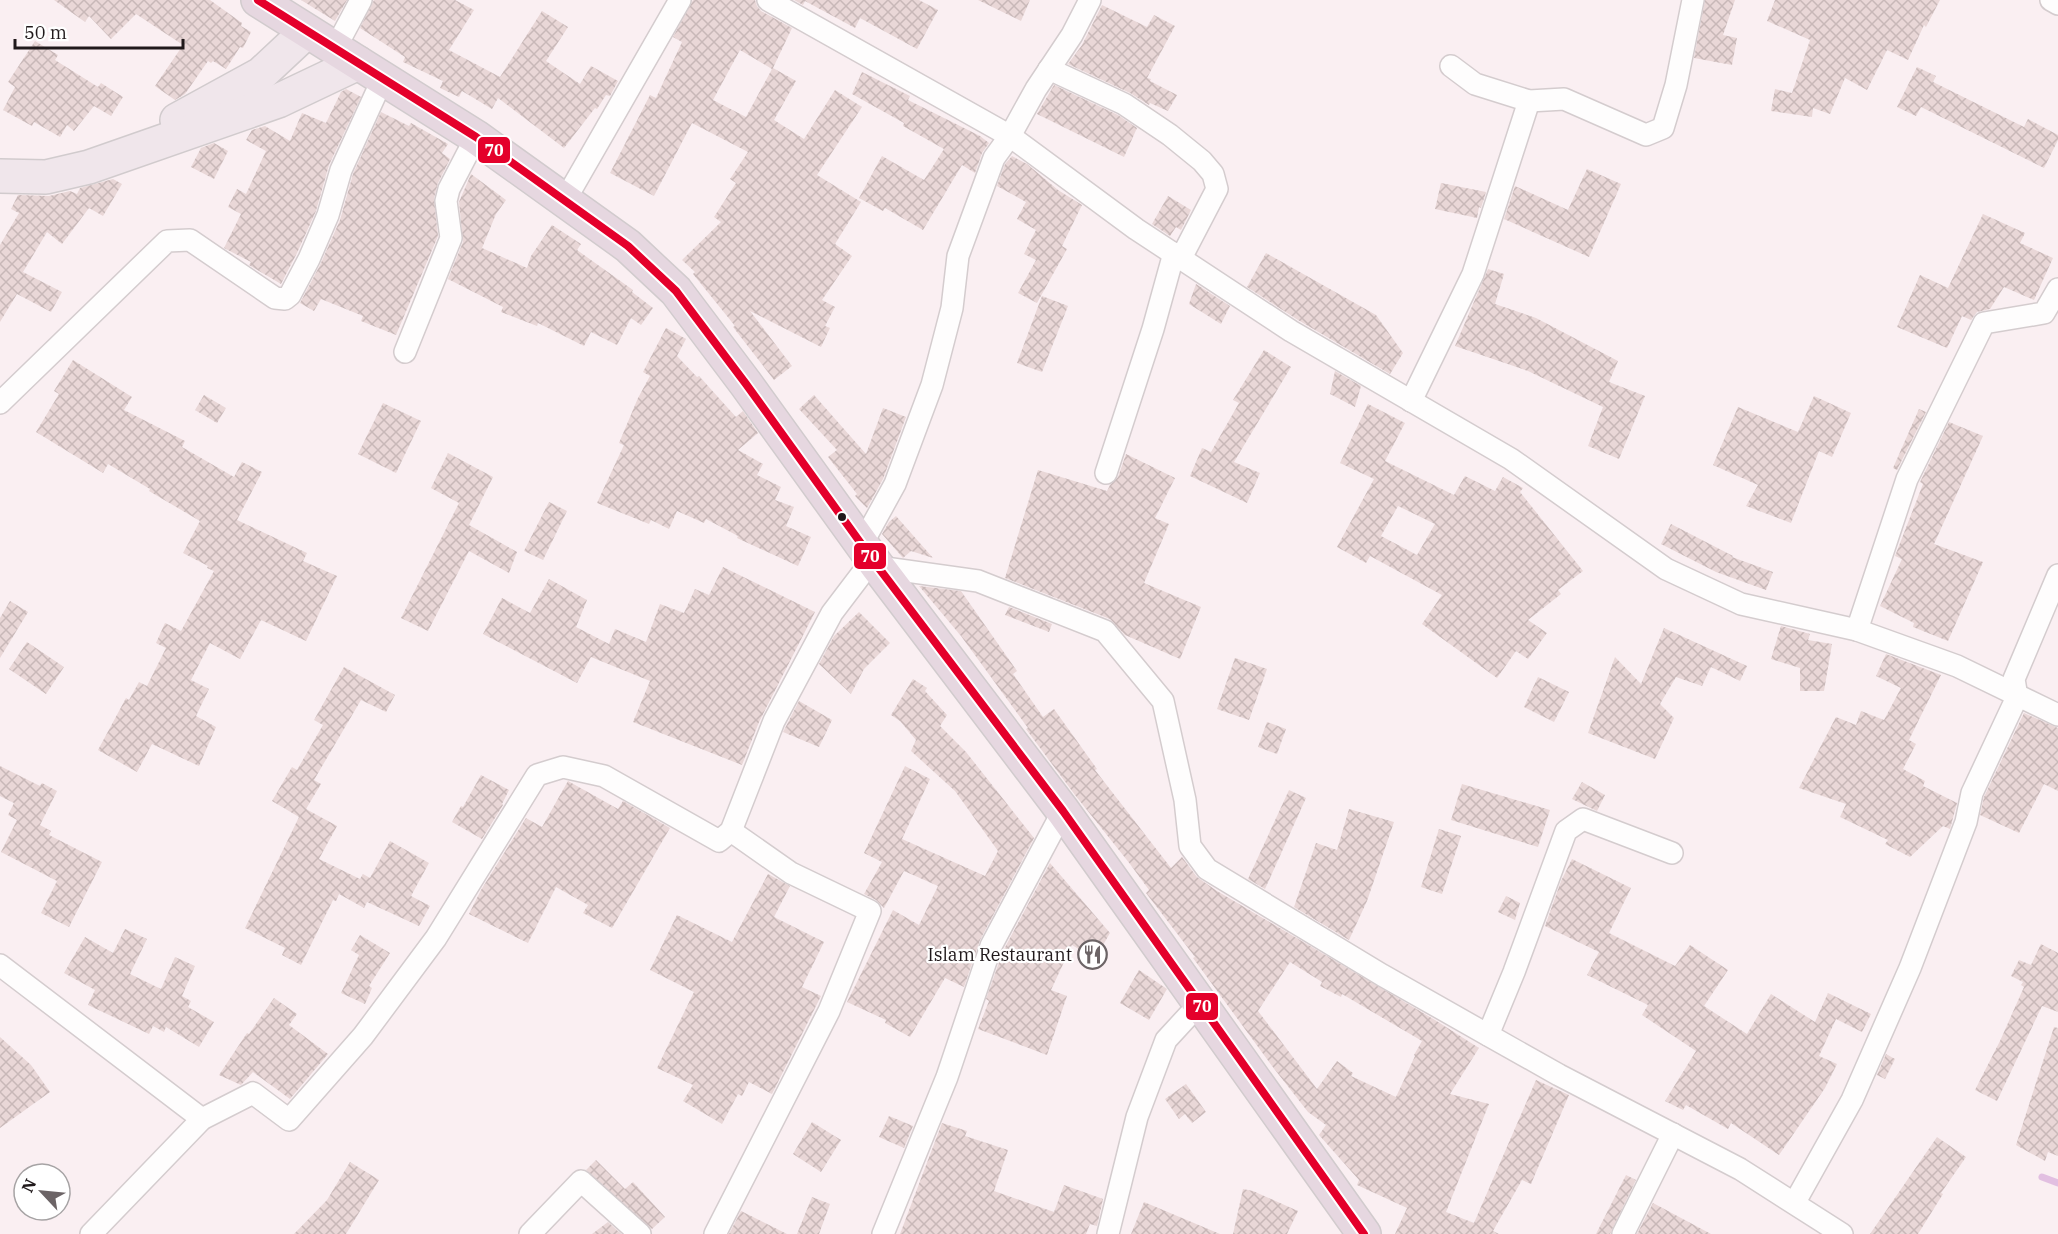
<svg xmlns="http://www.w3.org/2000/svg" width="2058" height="1234" viewBox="0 0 2058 1234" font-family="'IBM Plex Serif',serif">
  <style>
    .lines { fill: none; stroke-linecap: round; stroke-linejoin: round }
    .stream { stroke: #e2bfe1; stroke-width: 7 }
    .building { fill: url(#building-cross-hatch); fill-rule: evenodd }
    .street-casing { stroke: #d4ccce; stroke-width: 24 }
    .primary-casing { stroke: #d1cbcd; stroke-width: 36 }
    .highway-casing { stroke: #d1cbcd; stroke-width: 36 }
    .street { stroke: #fefdfd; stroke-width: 21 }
    .primary { stroke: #f0e6eb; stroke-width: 33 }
    .highway { stroke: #e6d7e0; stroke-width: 33 }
    .bus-1-casing { stroke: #fff; stroke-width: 12 }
    .bus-1 { stroke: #e4002b; stroke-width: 8 }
    .bus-dot { fill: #20191b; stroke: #fff; stroke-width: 2 }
    .labels { text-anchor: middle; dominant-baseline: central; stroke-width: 4.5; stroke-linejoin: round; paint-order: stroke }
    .poi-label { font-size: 18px; fill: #20191b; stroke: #fff; text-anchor: end }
    .line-badge { stroke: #fff; stroke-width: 2 }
    .badge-label { font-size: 16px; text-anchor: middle; font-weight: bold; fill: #fff }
  </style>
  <defs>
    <pattern id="building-cross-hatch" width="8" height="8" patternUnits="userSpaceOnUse" patternTransform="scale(1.5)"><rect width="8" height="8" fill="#e9d7d7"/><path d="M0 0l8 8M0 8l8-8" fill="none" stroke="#c8b8b8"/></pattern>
  </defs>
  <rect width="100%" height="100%" fill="#faeff2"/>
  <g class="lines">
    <path class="stream" d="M2042,1177L2058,1183"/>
  </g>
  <g class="building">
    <path d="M54,0H210L242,23L241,26L251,32L243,48L240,47L226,69L213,61L211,63L208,61L185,94L175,100L155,86L183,45L136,14L111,39L89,16L85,22Z"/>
    <path d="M301,0H347L335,21Z"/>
    <path d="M374,0H455L474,10L449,50L500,77L542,11L568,27L546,61L580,84L591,66L618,81L610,96L606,95L597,109L595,108L564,148L498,98L492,109L462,91L459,97L440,88L443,81L403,62L405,57L360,28Z"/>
    <path d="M693,0H755L757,6L761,11L792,28L773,68L796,81L774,120L804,139L835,90L862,107L817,175L861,202L835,244L852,256L822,300L835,307L825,326L830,328L821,347L750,311L792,366L774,380L733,327L735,326L693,274L695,272L682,260L721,222L714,217L736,183L730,179L748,152L692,123L654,196L610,173L650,95L656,98L682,42L673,37ZM740,50L772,69L746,117L713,100Z"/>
    <path d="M794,0H919L938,10L917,49L860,18L855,28L805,1L803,5Z"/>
    <path d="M978,0H1030L1021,21Z"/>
    <path d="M1705,0H1735L1723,35L1737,38L1732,65L1694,58Z"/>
    <path d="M1775,0H1940L1926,27L1924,25L1908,60L1887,50L1867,90L1845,78L1830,114L1813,108L1812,117L1771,111L1775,89L1792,93L1810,40L1767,21Z"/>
    <path d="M1102,5L1147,27L1154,15L1175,26L1147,78L1151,79L1150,81L1177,95L1168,111L1150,103L1149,105L1130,93L1068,64L1082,45Z"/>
    <path d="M35,41L58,55L55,60L98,87L101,83L123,97L111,116L94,106L74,131L67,125L60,137L34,122L32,126L3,110L15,87L8,82Z"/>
    <path d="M1917,67L1936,76L1933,82L2024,127L2028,119L2058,135V140L2044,168L1921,107L1916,116L1897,107Z"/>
    <path d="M862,72L910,96L908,100L980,136L989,143L982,153L975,173L962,165L923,230L885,208L883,211L859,198L882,156L924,180L944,149L903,126L904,123L852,94Z"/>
    <path d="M1054,85L1118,115L1137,128L1124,157L1037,114Z"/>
    <path d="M346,89L361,97L329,165L316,211L297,253L281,284L249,265L251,262L224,248L241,214L228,207L237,189L246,194L266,151L246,140L252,130L265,126L290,141L302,113L326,123L341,92Z"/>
    <path d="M381,112L409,126L411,123L448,144L442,153L450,159L438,183L434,198L438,236L396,335L361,321L363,316L321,299L314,311L300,303L320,265L340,220L353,174Z"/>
    <path d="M214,143L228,151L214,179L191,167L201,148Z"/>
    <path d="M1012,156L1027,164L1058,190L1082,205L1062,246L1067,249L1037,303L1018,293L1036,260L1024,254L1036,230L1017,219L1026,202L997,186L1005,164Z"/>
    <path d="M1587,169L1621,184L1589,257L1504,219L1515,186L1568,210Z"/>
    <path d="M471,174L506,200L496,214L482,248L527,268L531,256L552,225L581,244L577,250L633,290L632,292L653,308L641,325L631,318L617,345L591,332L584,346L538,323L537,326L501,312L503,307L448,279L463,242L459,202Z"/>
    <path d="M113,179L122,184L103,216L89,208L62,244L47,232L23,272L62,292L51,312L17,294L0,322V245L19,213L11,209L18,195L49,196L70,191L77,194L80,188Z"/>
    <path d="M1441,183L1486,192L1481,208L1479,207L1477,218L1435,209Z"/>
    <path d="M1168,196L1191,210L1181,230L1176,227L1170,236L1152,224Z"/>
    <path d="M1983,214L2025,233L2020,243L2053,258L2034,300L2004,287L1990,309L1977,312L1971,320L1962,316L1947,348L1897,327L1920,275L1948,288Z"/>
    <path d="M1266,253L1376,315L1403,353L1390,374L1298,320L1247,287Z"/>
    <path d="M1488,269L1504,274L1495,304L1536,318L1618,361L1609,382L1645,396L1619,459L1588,446L1603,407L1528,371L1455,346Z"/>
    <path d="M1196,284L1230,306L1221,324L1189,304Z"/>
    <path d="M1042,296L1068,306L1042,372L1017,363Z"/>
    <path d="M666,328L686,339L677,356L697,377L699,376L736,417L743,411L758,433L738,450L763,464L757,475L781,487L775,500L794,507L786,526L811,537L798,566L737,538L738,536L706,519L704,523L677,511L669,529L651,520L649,524L597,503L624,445L619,443L638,398L650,376L643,372Z"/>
    <path d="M1264,350L1291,367L1234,462L1260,473L1247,503L1190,476L1202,448L1211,452L1239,403L1233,400Z"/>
    <path d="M73,360L132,397L124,410L185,441L182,447L234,477L242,462L262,472L237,520L307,553L303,561L337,576L306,641L261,620L240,659L210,643L191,680L209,689L196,716L216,727L199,766L152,744L137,772L98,750L126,698L129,700L139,682L147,686L166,648L156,643L165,623L181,631L214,571L207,568L208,566L183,553L200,521L149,491L150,489L108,464L103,473L36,432L59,394L54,391Z"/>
    <path d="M1335,371L1361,386L1355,407L1330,394Z"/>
    <path d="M204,395L226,408L217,423L195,410Z"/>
    <path d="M814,395L866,454L883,408L906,417L883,479L867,508L855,496L857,494L828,457L837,450L799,409Z"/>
    <path d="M1814,396L1851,413L1832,457L1819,451L1791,523L1746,506L1758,485L1713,465L1738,407L1798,432Z"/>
    <path d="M383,403L421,421L396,473L358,454Z"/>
    <path d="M1368,404L1405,423L1385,461L1454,495L1465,476L1495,491L1503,477L1523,488L1520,492L1583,571L1558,590L1561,594L1528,620L1547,633L1528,659L1516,651L1497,678L1422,624L1442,595L1370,556L1366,563L1337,547L1374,479L1340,463ZM1398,506L1435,524L1417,555L1381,536Z"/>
    <path d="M1919,409L1926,412L1897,470L1893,468Z"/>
    <path d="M1949,422L1983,436L1934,544L1983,562L1948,641L1913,627L1914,623L1880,606L1902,559L1895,556L1923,484L1920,482Z"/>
    <path d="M448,453L493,477L469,525L517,552L509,573L469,551L428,631L401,618L459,503L431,488Z"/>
    <path d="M1126,454L1175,478L1155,518L1169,524L1144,583L1201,607L1180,659L1125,635L1110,619L1005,578L1038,470L1107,491L1110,485L1118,477Z"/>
    <path d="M549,502L567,511L543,560L524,551Z"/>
    <path d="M896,516L933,558L911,551L903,558L882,534L889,522Z"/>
    <path d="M1671,524L1733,556L1732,557L1773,572L1766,590L1716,572L1661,544Z"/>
    <path d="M723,567L815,612L759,722L742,765L633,722L650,681L591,657L577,683L483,634L502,598L530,613L549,579L587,600L576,627L609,644L615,629L646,642L660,604L684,613L695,589L709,595Z"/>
    <path d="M919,586L961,591L1017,671L1013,674L1043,717L1054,709L1097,769L1095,770L1171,868L1182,857L1197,877L1217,891L1435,1020L1479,1048L1450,1094L1489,1104L1446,1212L1474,1223L1536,1080L1569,1095L1531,1184L1522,1180L1493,1231L1499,1234H1395L1407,1208L1357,1185L1359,1180L1319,1135L1326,1125L1308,1112L1272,1066L1193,958L1195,957L1146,893L1149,890L1130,864L1075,795L1026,729L1028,728L961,636ZM1290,962L1322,982L1320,986L1341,997L1342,994L1422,1041L1414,1055L1415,1056L1396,1097L1351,1076L1353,1073L1337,1061L1317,1089L1258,1011Z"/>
    <path d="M10,601L28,612L0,658V618Z"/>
    <path d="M1009,607L1052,624L1049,632L1005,615Z"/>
    <path d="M859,612L890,643L864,669L851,694L819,664L834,636Z"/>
    <path d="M1781,626L1810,634L1808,640L1832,644L1824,691H1800V668L1771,659Z"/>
    <path d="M1664,628L1747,666L1740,681L1711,667L1702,686L1676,677L1660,704L1674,718L1655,759L1588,733L1615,657L1641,684Z"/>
    <path d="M27,642L64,667L46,694L9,669Z"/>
    <path d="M1886,654L1941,675L1909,740L1916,744L1903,769L1925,781L1923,786L1957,803L1950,829L1943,826L1910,857L1885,844L1888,840L1840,817L1846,804L1799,788L1836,717L1856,725L1861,711L1884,720L1901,688L1876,676Z"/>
    <path d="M1235,658L1267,669L1249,720L1217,709Z"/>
    <path d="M344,667L395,695L386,712L361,700L314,780L321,784L306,809L337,826L319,859L360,879L363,874L370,878L390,841L429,863L411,896L430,906L419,926L367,902L364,908L339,894L336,901L333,900L301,965L282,955L285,948L245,928L299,817L272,801L292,767L297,770L323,725L314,720Z"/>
    <path d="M1538,677L1569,692L1554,722L1524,707Z"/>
    <path d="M913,679L927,688L925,691L947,715L940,726L966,752L1034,838L980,940L964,987L945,978L910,1037L885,1023L886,1020L847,1002L893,910L919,925L938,886L904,871L884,908L876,900L864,894L882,862L864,853L905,766L930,779L902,839L985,876L998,851L955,791L911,751L916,740L900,721L891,715Z"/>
    <path d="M799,701L832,720L819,747L783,732Z"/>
    <path d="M2024,713L2058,728V791L2044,784L2019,833L1980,815L1984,797Z"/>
    <path d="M1267,722L1286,729L1277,754L1258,747Z"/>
    <path d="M0,766L40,786L42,783L57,791L40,825L51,831L49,835L102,862L69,927L41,913L57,881L1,852L17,820L8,815L14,803L0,796Z"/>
    <path d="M481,775L509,790L502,804L503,805L482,839L452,822L461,806L463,807Z"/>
    <path d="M568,781L618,809L623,801L670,828L612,928L583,913L588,905L556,887L528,943L469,914L481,890L526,818L542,827Z"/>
    <path d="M1582,782L1605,795L1597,811L1572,799Z"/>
    <path d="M1462,784L1550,810L1538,847L1451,820Z"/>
    <path d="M1289,790L1306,798L1265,889L1248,879Z"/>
    <path d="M1349,809L1394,822L1367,901L1349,940L1294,907L1316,843L1337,850Z"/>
    <path d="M1439,829L1461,836L1442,894L1421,887Z"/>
    <path d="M1572,859L1631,888L1609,933L1675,966L1690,945L1728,970L1704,1006L1747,1034L1771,994L1815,1022L1828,993L1871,1014L1862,1032L1836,1019L1819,1056L1837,1064L1825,1088L1779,1155L1731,1123L1728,1129L1686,1105L1683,1110L1665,1101L1696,1051L1642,1015L1648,1005L1587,975L1599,952L1545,926L1561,881Z"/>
    <path d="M1050,863L1110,933L1095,959L1072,945L1051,990L1067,996L1047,1055L978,1029L989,1001L986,999L1003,951Z"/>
    <path d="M768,874L790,886L774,917L824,942L802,987L821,996L772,1094L749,1082L742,1096L738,1094L722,1124L683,1101L693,1085L657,1068L694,992L650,970L677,915L732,942Z"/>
    <path d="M1506,896L1520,903L1515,920L1498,912Z"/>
    <path d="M125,929L147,939L130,974L161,989L175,957L195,966L182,996L191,1001L188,1007L214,1022L199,1047L166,1027L164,1032L153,1026L149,1034L88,1005L95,990L64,973L85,937L113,953Z"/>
    <path d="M360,935L390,953L369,986L372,988L365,1004L341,993L359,955L351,950Z"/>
    <path d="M2041,944L2058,953V1012L2042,1006L1997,1101L1975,1090L2000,1041L2024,987L2021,985L2023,982L2011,976L2019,960L2031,965Z"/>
    <path d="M1139,970L1167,989L1149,1020L1120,1003Z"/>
    <path d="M274,998L297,1014L289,1025L328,1054L290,1099L253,1072L241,1085L219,1075L247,1033L249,1034Z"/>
    <path d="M2054,1027L2058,1028V1156L2048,1152L2045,1161L2016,1145Z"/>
    <path d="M0,1037L31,1065L50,1092L0,1128Z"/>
    <path d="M1886,1054L1895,1059L1885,1079L1877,1075Z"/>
    <path d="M1186,1084L1206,1112L1192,1123L1185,1114L1179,1119L1165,1099Z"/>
    <path d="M889,1116L913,1126L904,1148L879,1137Z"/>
    <path d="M812,1122L841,1140L821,1172L793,1154Z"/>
    <path d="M942,1123L967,1131L965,1136L1008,1150L994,1191L1054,1212L1064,1185L1103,1199L1097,1226L1090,1224L1086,1234H900Z"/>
    <path d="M1937,1137L1966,1157L1941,1193L1943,1194L1918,1234H1870Z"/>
    <path d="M596,1160L625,1189L633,1182L665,1217L652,1229L586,1170Z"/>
    <path d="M350,1162L379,1180L346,1234H294L327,1200Z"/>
    <path d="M1626,1175L1636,1180L1610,1234H1596Z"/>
    <path d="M1243,1189L1253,1191L1298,1211L1287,1234H1233Z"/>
    <path d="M812,1197L830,1204L819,1234H797Z"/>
    <path d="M1144,1202L1220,1234H1131Z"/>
    <path d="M1653,1203L1711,1234H1637Z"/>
    <path d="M741,1211L787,1234H729Z"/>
    <path d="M608,1222L621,1234H592Z"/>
  </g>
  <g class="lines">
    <defs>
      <g id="street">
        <path d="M768,0L1010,136L1136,229L1291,331L1511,459L1666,569L1741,604L1857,630L1957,666L2058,715"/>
        <path d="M2051,0L2058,4"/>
        <path d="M335,49L361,0"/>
        <path d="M1451,66L1475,84L1529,101L1564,99L1646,135L1663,128L1676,85L1693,0"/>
        <path d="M1049,69L1124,104L1170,135L1202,161L1213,174L1217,189L1181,258"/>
        <path d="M564,202L680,0"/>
        <path d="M405,352L451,238L446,201L449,189L476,137"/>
        <path d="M1411,401L1473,274L1529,101"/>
        <path d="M0,403L167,241L190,240L275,298L285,299L290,295L309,259L328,215L341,170L383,78"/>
        <path d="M1106,473L1153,329L1174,253"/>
        <path d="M862,544L895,484L932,385L952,308L958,256L994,158L1010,136L1036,89L1072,35L1090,0"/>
        <path d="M878,567L978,581L1105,631L1163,701L1185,800L1190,846L1207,869L1382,975L1488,1035L1559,1075L1740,1169L1842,1234"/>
        <path d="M1857,630L1907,479L1984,323L2044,313L2058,289"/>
        <path d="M0,965L202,1119"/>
        <path d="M1488,1035L1514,972L1566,831L1583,819L1672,853"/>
        <path d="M1795,1202L1852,1100L1910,968L1966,822L1972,793L2017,697L2014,679L2058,575"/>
        <path d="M91,1234L202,1119L253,1093L289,1120L363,1036L436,938L537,775L563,767L604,776L719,841L731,831L774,721L832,613L873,559"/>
        <path d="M530,1234L581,1181L640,1234"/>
        <path d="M715,1234L829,1011L870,911L791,873L731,831"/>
        <path d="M883,1234L947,1077L991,946L1063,811"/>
        <path d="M1108,1234L1137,1117L1166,1040L1201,1002"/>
        <path d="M1623,1234L1673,1134"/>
      </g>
      <g id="primary">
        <path d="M177,120L261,74L306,32"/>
        <path d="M0,176L46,177L89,167L278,101L358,63"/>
      </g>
      <path id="highway" d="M258,0L476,137L628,246L676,291L746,384L878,567L1063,811L1364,1234"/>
    </defs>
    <use href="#street" class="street-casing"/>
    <use href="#primary" class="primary-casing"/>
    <use href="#highway" class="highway-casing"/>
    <use href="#street" class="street"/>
    <use href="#primary" class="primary"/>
    <use href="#highway" class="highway"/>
    <defs>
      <path id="bus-1" d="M258,0L476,137L628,246L676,291L746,384L878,567L1063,811L1364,1234"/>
    </defs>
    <use href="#bus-1" class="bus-1-casing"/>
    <use href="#bus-1" class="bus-1"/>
  </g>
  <defs>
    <symbol id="restaurant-ring" viewBox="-11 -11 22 22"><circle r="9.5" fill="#fff" stroke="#6c6466" stroke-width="1.5"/><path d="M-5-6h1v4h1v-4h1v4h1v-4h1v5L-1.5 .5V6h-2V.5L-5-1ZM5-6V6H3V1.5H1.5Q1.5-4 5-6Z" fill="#6c6466"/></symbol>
  </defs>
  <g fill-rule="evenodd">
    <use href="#restaurant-ring" x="1076" y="938" width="33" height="33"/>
  </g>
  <circle class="bus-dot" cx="842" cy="517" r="5"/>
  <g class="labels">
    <g class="poi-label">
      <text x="1072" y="954">Islam Restaurant</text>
    </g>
  </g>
  <g class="line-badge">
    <rect x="477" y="136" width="34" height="28" rx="6" fill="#e4002b"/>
    <rect x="853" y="542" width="34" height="28" rx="6" fill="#e4002b"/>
    <rect x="1185" y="992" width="34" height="29" rx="6" fill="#e4002b"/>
  </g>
  <g class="badge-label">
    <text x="494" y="156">70</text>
    <text x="870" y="562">70</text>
    <text x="1202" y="1012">70</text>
  </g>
  <g transform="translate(42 1192) rotate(296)"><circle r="28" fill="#ffffff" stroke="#a6a3a4" stroke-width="1.5"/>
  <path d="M0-4.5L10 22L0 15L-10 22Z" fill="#6c6466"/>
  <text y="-9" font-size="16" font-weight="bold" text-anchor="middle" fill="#20191b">N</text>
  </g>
  <path d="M15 39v9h168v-9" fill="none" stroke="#20191b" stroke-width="3"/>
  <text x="24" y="39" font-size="18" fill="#20191b" stroke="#ffffff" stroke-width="4.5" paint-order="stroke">50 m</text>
</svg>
